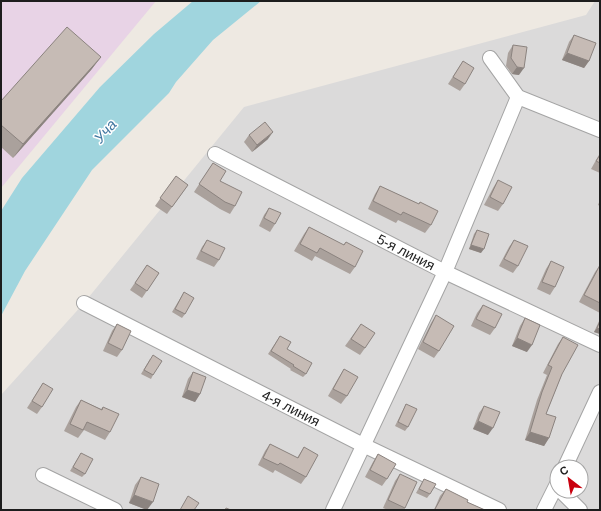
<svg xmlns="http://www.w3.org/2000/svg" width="601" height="511" viewBox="0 0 601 511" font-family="Helvetica,sans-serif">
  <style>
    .residential { fill: #dbdada; fill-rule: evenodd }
    .industrial { fill: #e8d3e6 }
    .water { fill: #a0d5de }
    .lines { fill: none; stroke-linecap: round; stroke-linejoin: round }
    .street-casing { stroke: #a4a4a4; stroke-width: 16 }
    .street { stroke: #fff; stroke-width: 14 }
    .wall { fill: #aaa19c }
    .shaded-wall { fill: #8b837f }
    .building { fill: #c6bbb5; stroke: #8b837f }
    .labels { text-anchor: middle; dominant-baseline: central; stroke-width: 3; stroke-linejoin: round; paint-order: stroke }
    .street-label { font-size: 14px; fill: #1d1d1d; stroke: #fff }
    .water-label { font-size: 15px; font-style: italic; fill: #4177a0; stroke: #fff }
  </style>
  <rect width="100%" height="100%" fill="#eee9e2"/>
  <path class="residential" d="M595,1H600V510H1V395L84,303L244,107L586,15ZM557,467H581V491H557Z"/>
  <path class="industrial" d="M1,1H156L1,188Z"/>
  <path class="water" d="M193,1H261L213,40L176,82L169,93L92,170L25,271L1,316V211L22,178L100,87L154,34Z"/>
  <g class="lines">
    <defs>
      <g id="street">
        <path d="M490,58L518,97L600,130"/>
        <path d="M215,154L445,272L600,345"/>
        <path d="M84,303L363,445L499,510"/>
        <path d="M565,467L600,392"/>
        <path d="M43,475L115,510"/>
        <path d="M561,491L580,510"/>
        <path d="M333,510L445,272L518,97"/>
        <path d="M544,510L557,484"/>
      </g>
    </defs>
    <use href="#street" class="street-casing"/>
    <use href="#street" class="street"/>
  </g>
  <g class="wall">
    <path d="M574,35L589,61L584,68L562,60L569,42Z"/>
    <path d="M513,45L519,75L512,74L506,66L508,53Z"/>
    <path d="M101,57L91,70L13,158L1,147V101Z"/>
    <path d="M463,61L465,84L460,91L448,84Z"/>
    <path d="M249,135L268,139L252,152L244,142Z"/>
    <path d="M600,153V173L591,169Z"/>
    <path d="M213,163L220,181L235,206L230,214L220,209L194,192Z"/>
    <path d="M176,176L188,185L167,214L155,206Z"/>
    <path d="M498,180L503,204L498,211L484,205L493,188Z"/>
    <path d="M380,186L419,204L420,202L431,225L425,233L398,220L396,223L368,209L375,194Z"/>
    <path d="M600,200V206L598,205Z"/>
    <path d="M269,208L275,224L270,232L259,226L264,215Z"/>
    <path d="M309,227L343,245L346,242L355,267L350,274L315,256L312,261L294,251L304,234Z"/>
    <path d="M477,230L481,253L469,249L474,234Z"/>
    <path d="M207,240L219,260L214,267L196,259L202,247Z"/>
    <path d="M514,240L518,266L513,273L499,266L509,247Z"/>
    <path d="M551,261L555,287L550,295L537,289L546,269Z"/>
    <path d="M147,265L159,273L142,298L130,290Z"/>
    <path d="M600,265V313L579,302L595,272Z"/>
    <path d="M184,292L185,314L182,318L172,312Z"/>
    <path d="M483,305L495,328L490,335L471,326L477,313Z"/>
    <path d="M436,315L439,351L434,358L418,349L431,323Z"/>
    <path d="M525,318L527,352L512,346L520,326Z"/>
    <path d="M600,319V334L594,332Z"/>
    <path d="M117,324L122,350L117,357L103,351L112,331Z"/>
    <path d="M361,324L365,348L360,355L345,346Z"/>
    <path d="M280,336L287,349L306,374L303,377L290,370L291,369L268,354Z"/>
    <path d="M563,337L562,374L546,414L549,438L544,446L525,440L537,400L547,375L543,373L558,344Z"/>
    <path d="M150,359L153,375L151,379L141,374Z"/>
    <path d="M344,369L347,396L341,404L328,396L339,377Z"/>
    <path d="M193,372L200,394L195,402L182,397L188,379Z"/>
    <path d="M43,383L42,407L37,414L27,408Z"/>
    <path d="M81,400L101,409L103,407L110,432L105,440L84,430L78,438L64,431L76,407Z"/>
    <path d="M406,404L408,427L405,431L395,426Z"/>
    <path d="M484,406L488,435L473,429L479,413Z"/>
    <path d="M270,444L297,458L304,447L306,477L301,484L275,470L273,473L258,465L265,451Z"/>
    <path d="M81,453L85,474L82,477L70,471Z"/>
    <path d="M378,454L387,479L382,486L365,477L373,462Z"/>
    <path d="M400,474L405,508L404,510H388L383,508L395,481Z"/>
    <path d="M141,477L147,510L129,503L135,485Z"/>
    <path d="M424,479L430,494L427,498L416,493Z"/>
    <path d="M446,489L467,502L485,510H434L440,496Z"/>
  </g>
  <g class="shaded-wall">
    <path d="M567,53L589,61L584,68L562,60Z"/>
    <path d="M101,57L91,70L13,158L23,144Z"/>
    <path d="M517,67L524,68L519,75L512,74Z"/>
    <path d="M273,132L268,139L252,152L257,145Z"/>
    <path d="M471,245L484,249L481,253L469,249Z"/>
    <path d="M597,328L600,329V334L594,332Z"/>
    <path d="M517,338L532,345L527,352L512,346Z"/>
    <path d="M187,390L200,394L195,402L182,397Z"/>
    <path d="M478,421L493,428L488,435L473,429Z"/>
    <path d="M530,432L549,438L544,446L525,440Z"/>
    <path d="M134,495L153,502L147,510L129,503Z"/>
  </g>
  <g class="building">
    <path d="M67,27L101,57L23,144L1,125V101Z"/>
    <path d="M574,35L596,43L589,61L567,53Z"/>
    <path d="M513,45L527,47L524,68L517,67L511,58Z"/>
    <path d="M463,61L474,68L465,84L453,77Z"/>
    <path d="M265,122L273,132L257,145L249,135Z"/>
    <path d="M600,155V163L596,161Z"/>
    <path d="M213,163L226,171L220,181L242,192L235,206L225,202L199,184Z"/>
    <path d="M176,176L188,185L172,207L160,198Z"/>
    <path d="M498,180L512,187L503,204L490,197Z"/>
    <path d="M380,186L419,204L420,202L438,211L431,225L403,212L401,215L373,201Z"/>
    <path d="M269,208L281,213L275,224L264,218Z"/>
    <path d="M309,227L344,245L346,242L363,251L355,267L320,248L317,253L300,244Z"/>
    <path d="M477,230L489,234L484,249L471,245Z"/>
    <path d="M207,240L225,248L219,260L201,251Z"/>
    <path d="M514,240L528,246L518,266L504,259Z"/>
    <path d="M551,261L564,267L555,287L542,282Z"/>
    <path d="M147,265L159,273L147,291L135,283Z"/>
    <path d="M600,265V303L584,295Z"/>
    <path d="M184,292L194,298L185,314L175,309Z"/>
    <path d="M483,305L502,314L495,328L476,319Z"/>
    <path d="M436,315L454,326L439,351L423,342Z"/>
    <path d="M525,318L540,325L532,345L517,338Z"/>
    <path d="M600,321V329L597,328Z"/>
    <path d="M117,324L131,331L122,350L108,343Z"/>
    <path d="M361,324L375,333L365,348L351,339Z"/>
    <path d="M280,336L291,342L287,349L312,363L306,374L293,366L294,365L271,351Z"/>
    <path d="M563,337L578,345L562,374L546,414L556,417L549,438L530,432L542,392L552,367L548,365Z"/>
    <path d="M153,355L162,361L153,375L144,370Z"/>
    <path d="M344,369L358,377L347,396L333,389Z"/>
    <path d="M193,372L206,377L200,394L187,390Z"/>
    <path d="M43,383L53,389L42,407L32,401Z"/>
    <path d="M81,400L102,410L103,407L119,414L110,432L87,422L83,430L70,424Z"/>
    <path d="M406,404L417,409L408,427L398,422Z"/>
    <path d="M484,406L500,412L493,428L478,421Z"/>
    <path d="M270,444L298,458L304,447L318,455L306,477L280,463L278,465L263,458Z"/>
    <path d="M81,453L93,459L85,474L73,467Z"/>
    <path d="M378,454L396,464L387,479L370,470Z"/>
    <path d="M400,474L417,482L405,508L388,500Z"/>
    <path d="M141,477L159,484L153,502L134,495Z"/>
    <path d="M424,479L436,484L430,494L419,489Z"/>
    <path d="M446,489L468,500L467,502L485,510H437L435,509Z"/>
    <path d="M188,496L199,503L194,510H180Z"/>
    <path d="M226,508L231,510H225Z"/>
  </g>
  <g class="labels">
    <g class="street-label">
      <text transform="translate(406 252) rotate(27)">5-я линия</text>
      <text transform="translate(291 408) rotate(27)">4-я линия</text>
    </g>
    <g class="water-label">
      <text transform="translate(105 131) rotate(-49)">Уча</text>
    </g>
  </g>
  <rect width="601" height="511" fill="none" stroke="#1d1d1d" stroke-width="4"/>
  <g transform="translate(569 479) rotate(329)"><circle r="19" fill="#ffffff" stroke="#a5a5a5"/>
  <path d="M0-3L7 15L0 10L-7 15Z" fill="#c9000e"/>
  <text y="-6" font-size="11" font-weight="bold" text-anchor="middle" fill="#1d1d1d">С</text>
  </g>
</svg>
